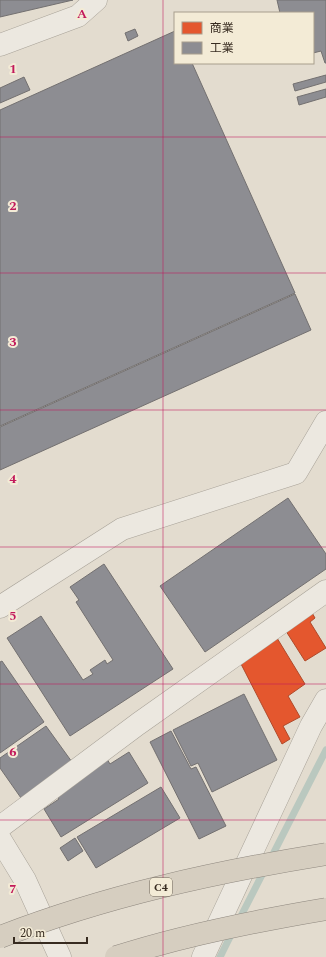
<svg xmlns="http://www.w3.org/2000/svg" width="326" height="957" viewBox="0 0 326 957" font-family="Spectral,'Noto Sans JP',serif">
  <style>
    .shops { fill: #e4572e; stroke: #b04a2a }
    .industry { fill: #8d8d92; stroke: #737070 }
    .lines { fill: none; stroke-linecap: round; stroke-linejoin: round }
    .stream { stroke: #bac8bf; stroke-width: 7 }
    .minor-casing { stroke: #a8a298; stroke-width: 23 }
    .tertiary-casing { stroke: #a8a298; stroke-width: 23 }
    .minor { stroke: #ece8e0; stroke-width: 22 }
    .tertiary { stroke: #ece8e0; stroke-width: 22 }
    .motorway-bridge-casing { stroke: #8e877e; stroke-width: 23; stroke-linecap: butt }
    .motorway-bridge { stroke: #d6cec0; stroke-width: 22 }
    .grid { fill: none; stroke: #c2185b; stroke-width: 1; stroke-opacity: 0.55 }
    .labels { text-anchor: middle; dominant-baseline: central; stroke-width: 4; stroke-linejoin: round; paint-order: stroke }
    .shield { fill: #f3ebd6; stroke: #6f6557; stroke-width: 1 }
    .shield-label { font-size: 11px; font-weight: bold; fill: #372b20 }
    .grid-label { font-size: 13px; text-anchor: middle; font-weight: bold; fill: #c2185b; stroke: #f3ebd6; stroke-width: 4; stroke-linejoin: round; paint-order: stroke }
  </style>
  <rect width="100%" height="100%" fill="#e3dccf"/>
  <g class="shops">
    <path d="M311,611L315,618L310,622L326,648L305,661L284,628Z"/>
    <path d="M277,638L305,684L288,696L300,717L283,726L290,739L282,744L240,662Z"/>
  </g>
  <g class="industry">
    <path d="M0,0H73L0,17Z"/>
    <path d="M277,0H326V63H325L321,51L313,53V13H280Z"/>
    <path d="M135,29L138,36L128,41L125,33Z"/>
    <path d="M175,31V63H192L295,293L0,426V110Z"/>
    <path d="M326,75V82L295,91L293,84Z"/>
    <path d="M24,77L30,90L0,103V88Z"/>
    <path d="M326,89V97L299,105L297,97Z"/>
    <path d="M295,294L311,330L0,470V427Z"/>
    <path d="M288,498L326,554V569L205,652L160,586Z"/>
    <path d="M104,564L173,669L70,736L7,638L41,616L83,680L93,674L90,670L105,660L107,664L113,660L76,602L79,600L70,587Z"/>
    <path d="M2,661L44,722L0,753V662Z"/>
    <path d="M244,694L277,760L212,792L198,763L191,766L173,730Z"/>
    <path d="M46,726L72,762L21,798L0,768V758Z"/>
    <path d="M171,731L191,769L196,767L226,826L199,839L150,742Z"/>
    <path d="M129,752L148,783L61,837L44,809L59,799L56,794L107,759L110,764Z"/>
    <path d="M161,787L180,818L96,868L77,837Z"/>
    <path d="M75,838L83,851L68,861L60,848Z"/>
  </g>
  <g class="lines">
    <g class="stream">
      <path d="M270,860L326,750"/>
      <path d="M239,920L265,869"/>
      <path d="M220,957L233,931"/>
    </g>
    <defs>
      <g id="minor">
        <path d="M0,45L78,16L96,0"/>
        <path d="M0,607L122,529L296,473L326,422"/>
        <path d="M0,827L138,724L326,591"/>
        <path d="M203,957L311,726L326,700"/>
      </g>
      <path id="tertiary" d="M0,839L25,880L60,957"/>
    </defs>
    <use href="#minor" class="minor-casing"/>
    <use href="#tertiary" class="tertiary-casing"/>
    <use href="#minor" class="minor"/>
    <use href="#tertiary" class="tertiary"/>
    <defs>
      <g id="motorway-bridge">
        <path d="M0,937C105,896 215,872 326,854"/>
        <path d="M116,957C184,935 255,921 326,909"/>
      </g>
    </defs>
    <use href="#motorway-bridge" class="motorway-bridge-casing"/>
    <use href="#motorway-bridge" class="motorway-bridge"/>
  </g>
  <path class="grid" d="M163,0V957M0,137H326M0,273H326M0,410H326M0,547H326M0,684H326M0,820H326"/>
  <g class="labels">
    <rect class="shield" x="150" y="878" width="22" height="18" rx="3"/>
    <g class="shield-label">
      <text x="161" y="887">C4</text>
    </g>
  </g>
  <g class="grid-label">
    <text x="82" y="18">A</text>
    <text x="13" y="73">1</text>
    <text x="13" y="210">2</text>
    <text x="13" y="346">3</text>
    <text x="13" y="483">4</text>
    <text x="13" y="620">5</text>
    <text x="13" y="756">6</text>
    <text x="13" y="893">7</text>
  </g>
  <rect x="174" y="12" width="140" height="52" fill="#f3ebd6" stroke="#a89e8d"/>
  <rect x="182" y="22" width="20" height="12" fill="#e4572e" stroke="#a89e8d"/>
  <text x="210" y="32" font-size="12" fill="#372b20">商業</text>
  <rect x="182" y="42" width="20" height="12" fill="#8d8d92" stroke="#a89e8d"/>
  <text x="210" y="52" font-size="12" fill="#372b20">工業</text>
  <path d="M14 937v6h73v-6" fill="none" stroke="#372b20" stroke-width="2"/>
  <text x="20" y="937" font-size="12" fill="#372b20" stroke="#f3ebd6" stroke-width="3" paint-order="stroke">20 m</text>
</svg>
